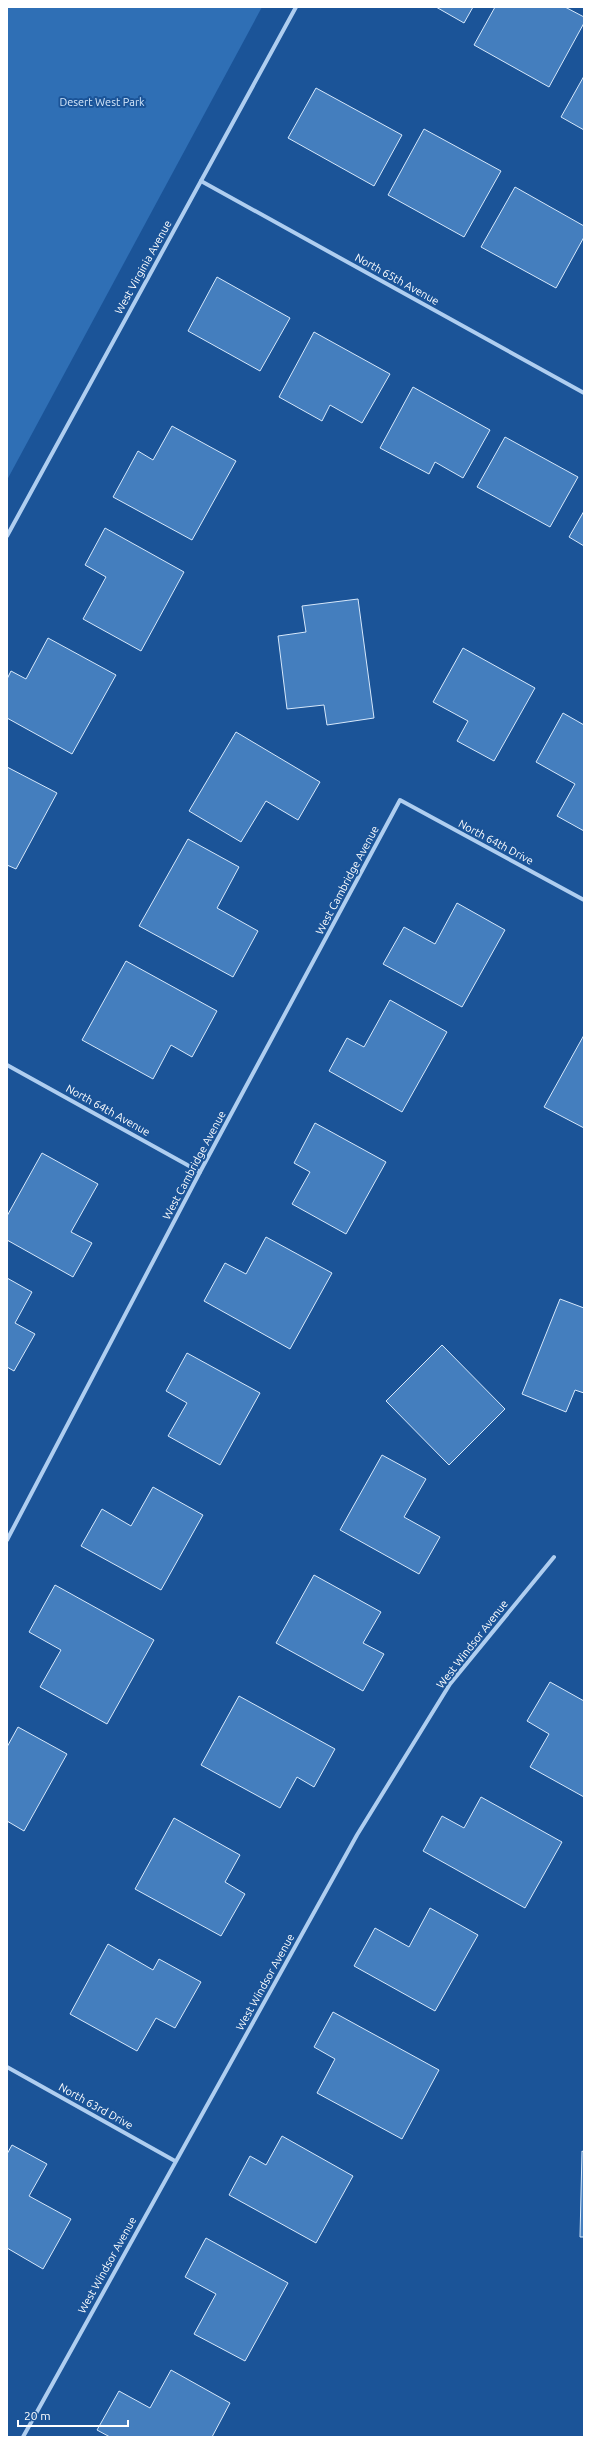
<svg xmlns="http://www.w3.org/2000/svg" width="591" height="2444" viewBox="0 0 591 2444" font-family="Ubuntu,sans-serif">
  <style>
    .green { fill: #2f6fb5 }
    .building { fill: #447ebe; stroke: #d6e8fb }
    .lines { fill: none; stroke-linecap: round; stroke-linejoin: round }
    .minor { stroke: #afcef0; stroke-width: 4 }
    .labels { text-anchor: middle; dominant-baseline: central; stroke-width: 4; stroke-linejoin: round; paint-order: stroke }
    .park-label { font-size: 11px; fill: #d6e8fb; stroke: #1b5498 }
    .street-label { font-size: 11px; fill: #fff; stroke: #1b5498 }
  </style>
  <rect width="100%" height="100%" fill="#1b5498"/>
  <path class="green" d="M7,7H262L7,480Z"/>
  <g class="building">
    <path d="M436,7H473L464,23Z"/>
    <path d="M495,7H565L584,17V23L549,87L474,45Z"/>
    <path d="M584,76V130L561,117Z"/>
    <path d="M316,88L402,135L374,186L288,138Z"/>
    <path d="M424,129L501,171L464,237L388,195Z"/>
    <path d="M515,187L584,226V237L556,288L481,247Z"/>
    <path d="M217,277L290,318L260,371L188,331Z"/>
    <path d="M314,332L390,374L362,423L330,405L322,421L279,397Z"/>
    <path d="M413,387L490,430L463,478L435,462L429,474L380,448Z"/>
    <path d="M172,426L236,461L192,540L113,497L138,451L153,460Z"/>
    <path d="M505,437L578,477L550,527L477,487Z"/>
    <path d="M584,511V546L569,537Z"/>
    <path d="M105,528L184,572L141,651L83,619L106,577L85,565Z"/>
    <path d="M358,599L374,718L327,725L324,705L287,709L278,636L306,632L302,606Z"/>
    <path d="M48,638L116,675L72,754L7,718V679L11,671L26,679Z"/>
    <path d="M463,648L535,688L494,761L457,741L468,721L433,702Z"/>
    <path d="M563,713L584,725V831L557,816L575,784L536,762Z"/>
    <path d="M236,732L320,782L298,820L266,801L241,842L189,811Z"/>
    <path d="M7,767L57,793L16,869L7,865Z"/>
    <path d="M188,839L239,867L217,908L258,931L233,977L139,926Z"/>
    <path d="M457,903L505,930L462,1007L383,964L404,927L435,944Z"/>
    <path d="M126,961L217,1011L192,1057L171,1045L153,1079L82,1040Z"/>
    <path d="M390,1000L447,1032L402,1112L329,1071L347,1038L364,1047Z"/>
    <path d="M584,1035V1128L544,1107Z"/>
    <path d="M315,1123L386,1162L346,1234L292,1204L310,1172L294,1163Z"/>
    <path d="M42,1153L98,1184L71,1232L92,1243L73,1277L7,1240V1216Z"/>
    <path d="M266,1237L332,1273L290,1349L204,1301L225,1263L246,1274Z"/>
    <path d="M7,1278L32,1292L15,1323L35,1334L14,1371L7,1367Z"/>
    <path d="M560,1299L584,1308V1393L575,1390L566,1412L522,1394Z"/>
    <path d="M442,1345L505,1409L449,1465L386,1401Z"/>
    <path d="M187,1353L260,1393L220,1465L168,1436L187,1403L166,1391Z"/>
    <path d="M382,1455L426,1479L404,1517L440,1537L419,1574L340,1530Z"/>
    <path d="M153,1487L203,1515L161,1590L81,1546L102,1509L131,1526Z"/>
    <path d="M314,1575L381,1612L363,1643L384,1654L363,1691L276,1643Z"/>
    <path d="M55,1585L154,1640L107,1724L40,1687L61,1650L29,1632Z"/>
    <path d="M550,1682L584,1701V1797L530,1767L549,1734L527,1721Z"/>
    <path d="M239,1696L335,1749L314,1787L297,1777L280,1808L201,1765Z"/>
    <path d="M18,1727L67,1754L24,1831L7,1821V1747Z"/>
    <path d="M481,1797L562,1842L525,1908L423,1851L442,1816L464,1828Z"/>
    <path d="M174,1818L240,1855L225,1882L245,1894L221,1936L135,1889Z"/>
    <path d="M430,1908L478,1935L435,2011L354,1966L375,1928L409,1947Z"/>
    <path d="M108,1944L153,1970L159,1959L201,1982L175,2028L156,2018L137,2051L70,2014Z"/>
    <path d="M333,2012L439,2070L402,2139L317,2093L335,2059L314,2047Z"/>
    <path d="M282,2136L353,2176L316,2243L229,2195L250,2156L266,2165Z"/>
    <path d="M12,2145L47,2164L29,2196L71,2219L43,2269L7,2248V2154Z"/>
    <path d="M582,2151L584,2152V2237H580Z"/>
    <path d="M206,2238L288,2283L245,2361L194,2334L216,2294L185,2277Z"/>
    <path d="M171,2370L230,2403L212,2437H110L97,2430L119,2391L150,2408Z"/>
  </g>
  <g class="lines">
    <g class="minor">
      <path d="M201,181L584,393"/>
      <path d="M7,536L296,7"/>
      <path d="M7,1065L200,1172"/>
      <path d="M7,1540L200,1172L400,800L584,900"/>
      <path d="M7,2067L175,2161"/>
      <path d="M23,2437L357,1835L450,1684L554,1557"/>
    </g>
  </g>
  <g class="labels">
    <g class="park-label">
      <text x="102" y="102">Desert West Park</text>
    </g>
    <g class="street-label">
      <text transform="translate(143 267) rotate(-61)">West Virginia Avenue</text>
      <text transform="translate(397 279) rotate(29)">North 65th Avenue</text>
      <text transform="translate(496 842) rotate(28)">North 64th Drive</text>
      <text transform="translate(347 880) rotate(-62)">West Cambridge Avenue</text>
      <text transform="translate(108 1110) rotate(29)">North 64th Avenue</text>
      <text transform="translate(194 1165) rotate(-62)">West Cambridge Avenue</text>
      <text transform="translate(472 1644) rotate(-52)">West Windsor Avenue</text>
      <text transform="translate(265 1982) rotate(-61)">West Windsor Avenue</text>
      <text transform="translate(96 2106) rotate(29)">North 63rd Drive</text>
      <text transform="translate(107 2265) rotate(-61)">West Windsor Avenue</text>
    </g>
  </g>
  <rect width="591" height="2444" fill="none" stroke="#ffffff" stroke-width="16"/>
  <path d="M18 2420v6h110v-6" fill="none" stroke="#ffffff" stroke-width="2"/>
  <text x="24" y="2420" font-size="12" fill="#ffffff" stroke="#1b5498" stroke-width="3" paint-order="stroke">20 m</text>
</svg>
